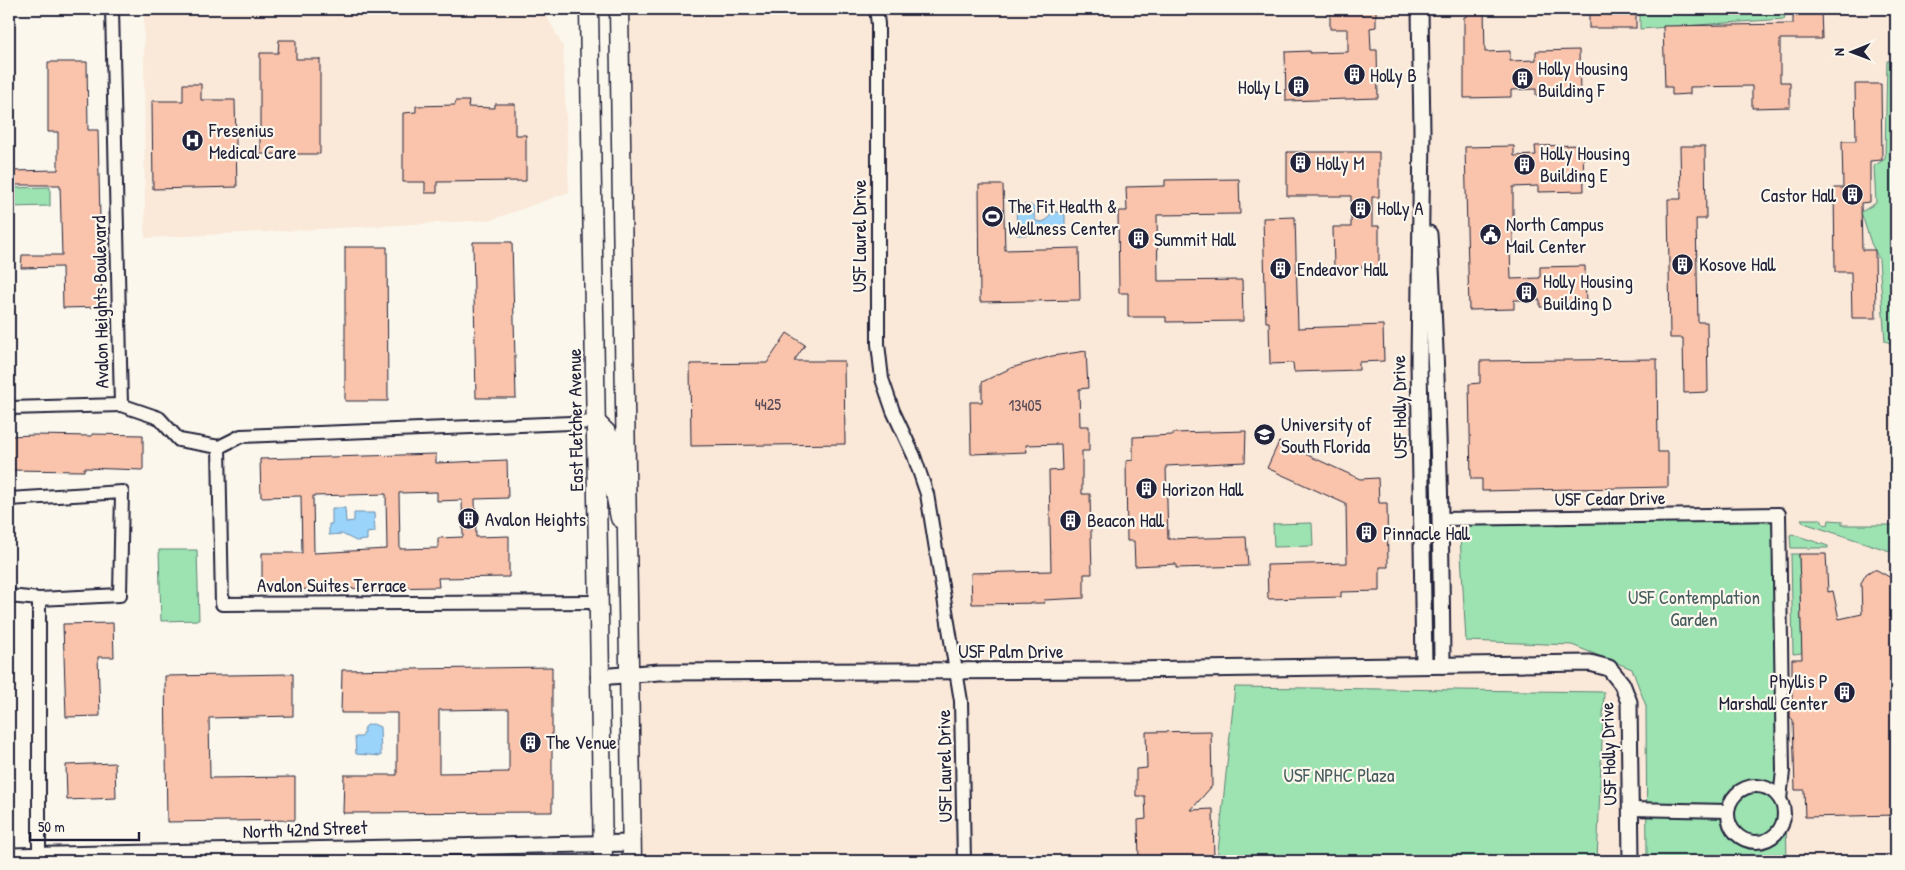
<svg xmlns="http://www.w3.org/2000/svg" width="1905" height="870" viewBox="0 0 1905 870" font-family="'Patrick Hand',sans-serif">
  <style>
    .built { fill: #fae8d8 }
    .green { fill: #9ce3b1; stroke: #5f8276 }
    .water { fill: #9bd4fb; stroke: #6b8dae }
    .building { fill: #f9c4ab; stroke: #22223b; fill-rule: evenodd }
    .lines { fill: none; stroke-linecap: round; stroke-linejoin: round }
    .minor-casing { stroke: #22223b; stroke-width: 16 }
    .tertiary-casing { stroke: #22223b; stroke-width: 19 }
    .secondary-casing { stroke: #22223b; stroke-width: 21 }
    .minor { stroke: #fbf7ec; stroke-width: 12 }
    .tertiary { stroke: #fbf7ec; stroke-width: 15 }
    .secondary { stroke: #fbf7ec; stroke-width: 18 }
    .labels { text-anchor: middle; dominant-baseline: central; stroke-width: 4.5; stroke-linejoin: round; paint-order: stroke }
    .number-label { font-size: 16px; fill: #584a57 }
    .poi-label { font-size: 19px; fill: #22223b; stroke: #fbf7ec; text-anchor: start }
    .street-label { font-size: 19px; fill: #22223b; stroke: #fbf7ec }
    .park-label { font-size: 19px; fill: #475c5e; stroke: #fbf7ec }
  </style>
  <rect width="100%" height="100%" fill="#fbf7ec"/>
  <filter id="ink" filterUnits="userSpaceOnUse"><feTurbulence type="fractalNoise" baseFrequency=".02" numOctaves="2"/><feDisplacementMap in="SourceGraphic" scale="10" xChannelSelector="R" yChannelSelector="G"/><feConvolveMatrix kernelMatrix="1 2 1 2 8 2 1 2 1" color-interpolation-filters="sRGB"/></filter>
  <g filter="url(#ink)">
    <g class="built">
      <path d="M251,9H543L563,47L569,192L491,220L145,238L144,14Z"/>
      <path d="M626,9H1896V861H640Z"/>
    </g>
    <g class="green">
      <path d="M1640,9H1787L1784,19L1640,29Z"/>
      <path d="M1896,60V345L1885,341L1879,259L1871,243L1861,212L1876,203L1874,166L1885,159L1887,61Z"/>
      <path d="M50,187V206L10,207V188Z"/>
      <path d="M1459,519H1780L1787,861H1647L1646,706L1632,669L1572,645L1466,641Z"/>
      <path d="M1801,519H1821L1823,524L1828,525L1829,520L1842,521V525H1896V553L1804,523Z"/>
      <path d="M1312,523L1313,546L1274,547L1273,524Z"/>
      <path d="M1792,534L1828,546V548H1791L1790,535Z"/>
      <path d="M159,550H197L199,620L161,621Z"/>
      <path d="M1791,554H1799L1802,653L1793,654Z"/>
      <path d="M1235,687L1604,692L1597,861H1217Z"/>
    </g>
    <g class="water">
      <path d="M1016,204L1031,205L1035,209L1034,216L1036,221L1042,222L1047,220L1052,211L1065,214V234L1017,235Z"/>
      <path d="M332,508H345L346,522L354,521V513H374L375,532L367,533V540L356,541L342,534L329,535V524H332Z"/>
      <path d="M373,724L380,727L381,756L356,754L355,737H362C366,730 361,725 373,724Z"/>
    </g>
    <g class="building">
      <path d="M1330,9H1376V27L1370,28L1371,50H1377L1378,98L1286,101L1285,52L1310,51V53L1348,52V29H1330Z"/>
      <path d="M1467,9H1484L1485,52L1510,51V61L1536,60V51L1579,50L1580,94L1536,95V89L1511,90V97L1464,98V17L1467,16Z"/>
      <rect x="1589" y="9" width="47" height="19"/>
      <path d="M1793,9H1821L1822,39H1780V82H1790V107L1752,108V86L1690,87V94L1672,95V87H1665L1663,26L1793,24Z"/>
      <path d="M279,40H296V59H320V154H260V53H278Z"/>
      <path d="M48,62H87L88,130H98L102,307L63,308L62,267L21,268L22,255H62L60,185H11L10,171L58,170V132H48Z"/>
      <path d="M183,84H201V100H235L237,187L153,189L152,101H183Z"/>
      <path d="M1855,84H1881L1882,160L1870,161V202L1861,203L1862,250H1875L1876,318H1852L1851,272H1835L1834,188H1843L1842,141H1856Z"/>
      <path d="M456,101H469L468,107L495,108V104H515V135H526V181L437,182V193H425V182H403V113L416,112V106L455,105Z"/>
      <path d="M1583,145L1584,191L1538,192V186L1513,187V249H1510L1511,279L1540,278V267L1585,266L1586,308L1540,307V300H1514V309L1469,310L1465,147L1514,146V156L1536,155L1535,146Z"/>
      <path d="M1680,146H1705L1706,219H1696L1698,322H1707L1708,392L1684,393L1683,338H1670L1668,199H1681Z"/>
      <path d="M1287,152H1379V197H1372V226H1379V267H1334L1333,227H1351V196H1287Z"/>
      <path d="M1239,179L1240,214L1157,215L1158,281L1242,280L1243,321L1166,322V317H1128V293H1119L1118,211H1127L1126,187L1165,186V180Z"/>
      <path d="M979,185H1003L1005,250L1079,248L1080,300L980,302Z"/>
      <path d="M1295,217L1298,328L1383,325L1384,361L1359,362V370L1294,372L1293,363L1270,364L1269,322H1266L1263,218Z"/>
      <path d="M473,242H512L516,398H476Z"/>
      <path d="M345,247H387L388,401H345Z"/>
      <path d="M787,333L805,345L794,361H844L845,444L691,446L690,364L767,363Z"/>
      <path d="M1086,351L1088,388L1079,389L1080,426H1089V451H1082V494H1090L1092,574H1084V598L1044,600L1045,603L972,604L971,573L1051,571L1049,471L1062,470L1061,444L1026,445L1027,452L971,454L970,402H982V382L1011,368L1052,356Z"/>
      <path d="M1657,359L1658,452H1668V487L1482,491V479H1471L1469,384L1480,383V361Z"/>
      <path d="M1246,431L1245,462L1166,466L1168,539L1246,537L1248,566L1176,568V564L1135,566L1134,541H1127L1126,461L1133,460V437L1173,435V433Z"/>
      <path d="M92,434L143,435V470L84,468V471L9,470V436L34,435L92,436Z"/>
      <path d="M1279,442L1360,479L1378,478L1379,503H1387L1388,567H1380V591L1341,592V597L1268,599L1267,565L1347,563L1346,504L1267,468Z"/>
      <path d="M436,454V463L507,460L508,498L475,499L476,537L509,536V577L438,578L439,587L262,590V553H302L301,496L261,497L260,459ZM437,492V501L462,500L463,537L438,538V548L400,549L399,493ZM386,494L387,549L314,553L313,496Z"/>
      <path d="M1799,554H1826L1828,592L1833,591L1839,619L1862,614L1861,583L1866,574L1872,570H1877L1891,578H1896V815L1805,817L1804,790H1795L1793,720L1790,717V701L1792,699V659H1802Z"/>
      <path d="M113,623L114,657H98L100,716L66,717L63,624Z"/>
      <path d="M552,667V812L343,813L344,775H397V713H341L342,670ZM509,709V772L439,773V710Z"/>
      <path d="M293,674V716L209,718L210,778L295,777V820L167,822L165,676Z"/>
      <path d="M1211,731L1212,786L1191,810L1213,809L1214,861H1139L1138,820L1146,819L1145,796H1136V769L1147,768L1146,732Z"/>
      <path d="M115,763L116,798L67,800L66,765Z"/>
    </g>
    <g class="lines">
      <defs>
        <g id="minor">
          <path d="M112,9L121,405L159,418L179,440L219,447L241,436L596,422"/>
          <path d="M876,9L878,24V344L882,379L893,411L914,456L927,494L941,580L961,701L964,861"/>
          <path d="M9,408L121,405"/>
          <path d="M219,447L222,604L599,602"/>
          <path d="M9,499L122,492L120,595L39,599L9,596"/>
          <path d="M1441,519L1779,514L1783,771L1780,799"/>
          <path d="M39,599V861"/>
          <circle cx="1756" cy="814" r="28"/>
          <path d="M1630,809L1728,811"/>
        </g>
        <g id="tertiary">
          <path d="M1420,9L1422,131L1419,362L1424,665"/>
          <path d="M1429,234C1438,378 1441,521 1442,665"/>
          <path d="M599,677L659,672L1128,670L1590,663L1609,668L1622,684L1629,702L1631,861"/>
          <path d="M9,856L632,843"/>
        </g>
        <g id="secondary">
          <path d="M589,9L603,861"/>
          <path d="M619,9L632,861"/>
          <path d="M596,422L606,432L612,441V478L620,518"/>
        </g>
      </defs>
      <use href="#minor" class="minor-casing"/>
      <use href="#tertiary" class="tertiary-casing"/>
      <use href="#secondary" class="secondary-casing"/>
      <use href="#minor" class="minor"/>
      <use href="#tertiary" class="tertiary"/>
      <use href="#secondary" class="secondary"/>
    </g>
  </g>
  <defs>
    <symbol id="building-disc" viewBox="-11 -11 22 22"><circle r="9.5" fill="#22223b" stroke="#fbf7ec"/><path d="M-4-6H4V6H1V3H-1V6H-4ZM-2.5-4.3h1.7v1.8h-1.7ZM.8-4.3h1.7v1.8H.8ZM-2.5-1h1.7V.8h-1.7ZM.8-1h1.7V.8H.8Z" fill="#fff"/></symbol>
    <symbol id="hospital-disc" viewBox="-11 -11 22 22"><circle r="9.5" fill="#22223b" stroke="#fbf7ec"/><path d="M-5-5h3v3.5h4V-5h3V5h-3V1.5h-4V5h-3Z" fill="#fff"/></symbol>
    <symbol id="stadium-disc" viewBox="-11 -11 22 22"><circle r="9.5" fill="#22223b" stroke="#fbf7ec"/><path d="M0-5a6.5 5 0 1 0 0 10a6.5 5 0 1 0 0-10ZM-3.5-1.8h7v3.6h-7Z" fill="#fff"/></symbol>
    <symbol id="civic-disc" viewBox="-11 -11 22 22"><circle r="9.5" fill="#22223b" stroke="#fbf7ec"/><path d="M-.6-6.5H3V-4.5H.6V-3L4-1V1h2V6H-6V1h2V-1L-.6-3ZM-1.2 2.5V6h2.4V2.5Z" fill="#fff"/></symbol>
    <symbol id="university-disc" viewBox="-11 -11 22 22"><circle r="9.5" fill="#22223b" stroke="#fbf7ec"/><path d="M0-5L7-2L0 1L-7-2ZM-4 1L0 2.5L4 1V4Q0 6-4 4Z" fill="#fff"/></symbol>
  </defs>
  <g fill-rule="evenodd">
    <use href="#building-disc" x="1342" y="62" width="25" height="25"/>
    <use href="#building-disc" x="1510" y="66" width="25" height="25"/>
    <use href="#building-disc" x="1286" y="74" width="25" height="25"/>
    <use href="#hospital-disc" x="180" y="128" width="25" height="25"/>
    <use href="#building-disc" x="1288" y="150" width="25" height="25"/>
    <use href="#building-disc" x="1512" y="152" width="25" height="25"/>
    <use href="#building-disc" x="1840" y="182" width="25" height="25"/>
    <use href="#building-disc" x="1348" y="196" width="25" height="25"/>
    <use href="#stadium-disc" x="980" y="204" width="25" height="25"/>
    <use href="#civic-disc" x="1478" y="222" width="25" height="25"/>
    <use href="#building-disc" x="1126" y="226" width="25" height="25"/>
    <use href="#building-disc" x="1670" y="252" width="25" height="25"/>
    <use href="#building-disc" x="1268" y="256" width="25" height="25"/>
    <use href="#building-disc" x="1514" y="280" width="25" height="25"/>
    <use href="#university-disc" x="1252" y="422" width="25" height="25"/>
    <use href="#building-disc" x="1134" y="476" width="25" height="25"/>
    <use href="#building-disc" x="456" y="506" width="25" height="25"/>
    <use href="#building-disc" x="1058" y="508" width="25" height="25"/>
    <use href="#building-disc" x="1354" y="520" width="25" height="25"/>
    <use href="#building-disc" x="1832" y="680" width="25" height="25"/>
    <use href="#building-disc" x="518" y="730" width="25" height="25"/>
  </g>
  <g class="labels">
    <g class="number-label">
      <text x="768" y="404">4425</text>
      <text x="1025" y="405">13405</text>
    </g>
    <g class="poi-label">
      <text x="1538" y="68">Holly Housing<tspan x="1538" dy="22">Building F</tspan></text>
      <text x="1370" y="75">Holly B</text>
      <text x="1282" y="87" text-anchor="end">Holly L</text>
      <text x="209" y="130">Fresenius<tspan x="209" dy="22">Medical Care</tspan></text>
      <text x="1540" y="153">Holly Housing<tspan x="1540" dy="22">Building E</tspan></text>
      <text x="1316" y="163">Holly M</text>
      <text x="1836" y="195" text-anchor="end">Castor Hall</text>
      <text x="1008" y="206">The Fit Health &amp;<tspan x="1008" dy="22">Wellness Center</tspan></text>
      <text x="1377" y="208">Holly A</text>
      <text x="1506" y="224">North Campus<tspan x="1506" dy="22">Mail Center</tspan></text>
      <text x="1154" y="239">Summit Hall</text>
      <text x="1699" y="264">Kosove Hall</text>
      <text x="1297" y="269">Endeavor Hall</text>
      <text x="1543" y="281">Holly Housing<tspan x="1543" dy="22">Building D</tspan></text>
      <text x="1281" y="424">University of<tspan x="1281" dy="22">South Florida</tspan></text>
      <text x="1162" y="489">Horizon Hall</text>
      <text x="485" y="519">Avalon Heights</text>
      <text x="1087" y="520">Beacon Hall</text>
      <text x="1383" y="533">Pinnacle Hall</text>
      <text x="1828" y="681" text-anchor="end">Phyllis P<tspan x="1828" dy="22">Marshall Center</tspan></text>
      <text x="546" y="742">The Venue</text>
    </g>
    <g class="street-label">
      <text transform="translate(859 236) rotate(-90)">USF Laurel Drive</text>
      <text transform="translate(100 302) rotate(-91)">Avalon Heights Boulevard</text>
      <text transform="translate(1399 407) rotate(-91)">USF Holly Drive</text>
      <text transform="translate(575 420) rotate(-91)">East Fletcher Avenue</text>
      <text transform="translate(1610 498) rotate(-1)">USF Cedar Drive</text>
      <text x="332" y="585">Avalon Suites Terrace</text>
      <text x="1011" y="651">USF Palm Drive</text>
      <text transform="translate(1608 754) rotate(-92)">USF Holly Drive</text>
      <text transform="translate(944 766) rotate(-91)">USF Laurel Drive</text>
      <text transform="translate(305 829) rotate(-2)">North 42nd Street</text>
    </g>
    <g class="park-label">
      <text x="1694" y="597">USF Contemplation<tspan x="1694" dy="22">Garden</tspan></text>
      <text x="1339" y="775">USF NPHC Plaza</text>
    </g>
  </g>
  <rect width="1905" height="870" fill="none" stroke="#fbf7ec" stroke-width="30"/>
  <rect x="15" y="15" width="1875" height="840" fill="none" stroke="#22223b" stroke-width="2" filter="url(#ink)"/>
  <g transform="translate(1852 52) rotate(269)" stroke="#fbf7ec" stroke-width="4" paint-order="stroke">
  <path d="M0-4L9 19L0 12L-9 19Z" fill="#22223b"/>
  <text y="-8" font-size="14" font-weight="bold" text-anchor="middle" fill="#22223b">N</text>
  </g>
  <path d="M30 832v8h109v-8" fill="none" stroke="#22223b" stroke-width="2.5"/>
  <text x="38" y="832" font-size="15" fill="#22223b" stroke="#fbf7ec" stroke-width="4" paint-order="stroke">50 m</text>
</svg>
